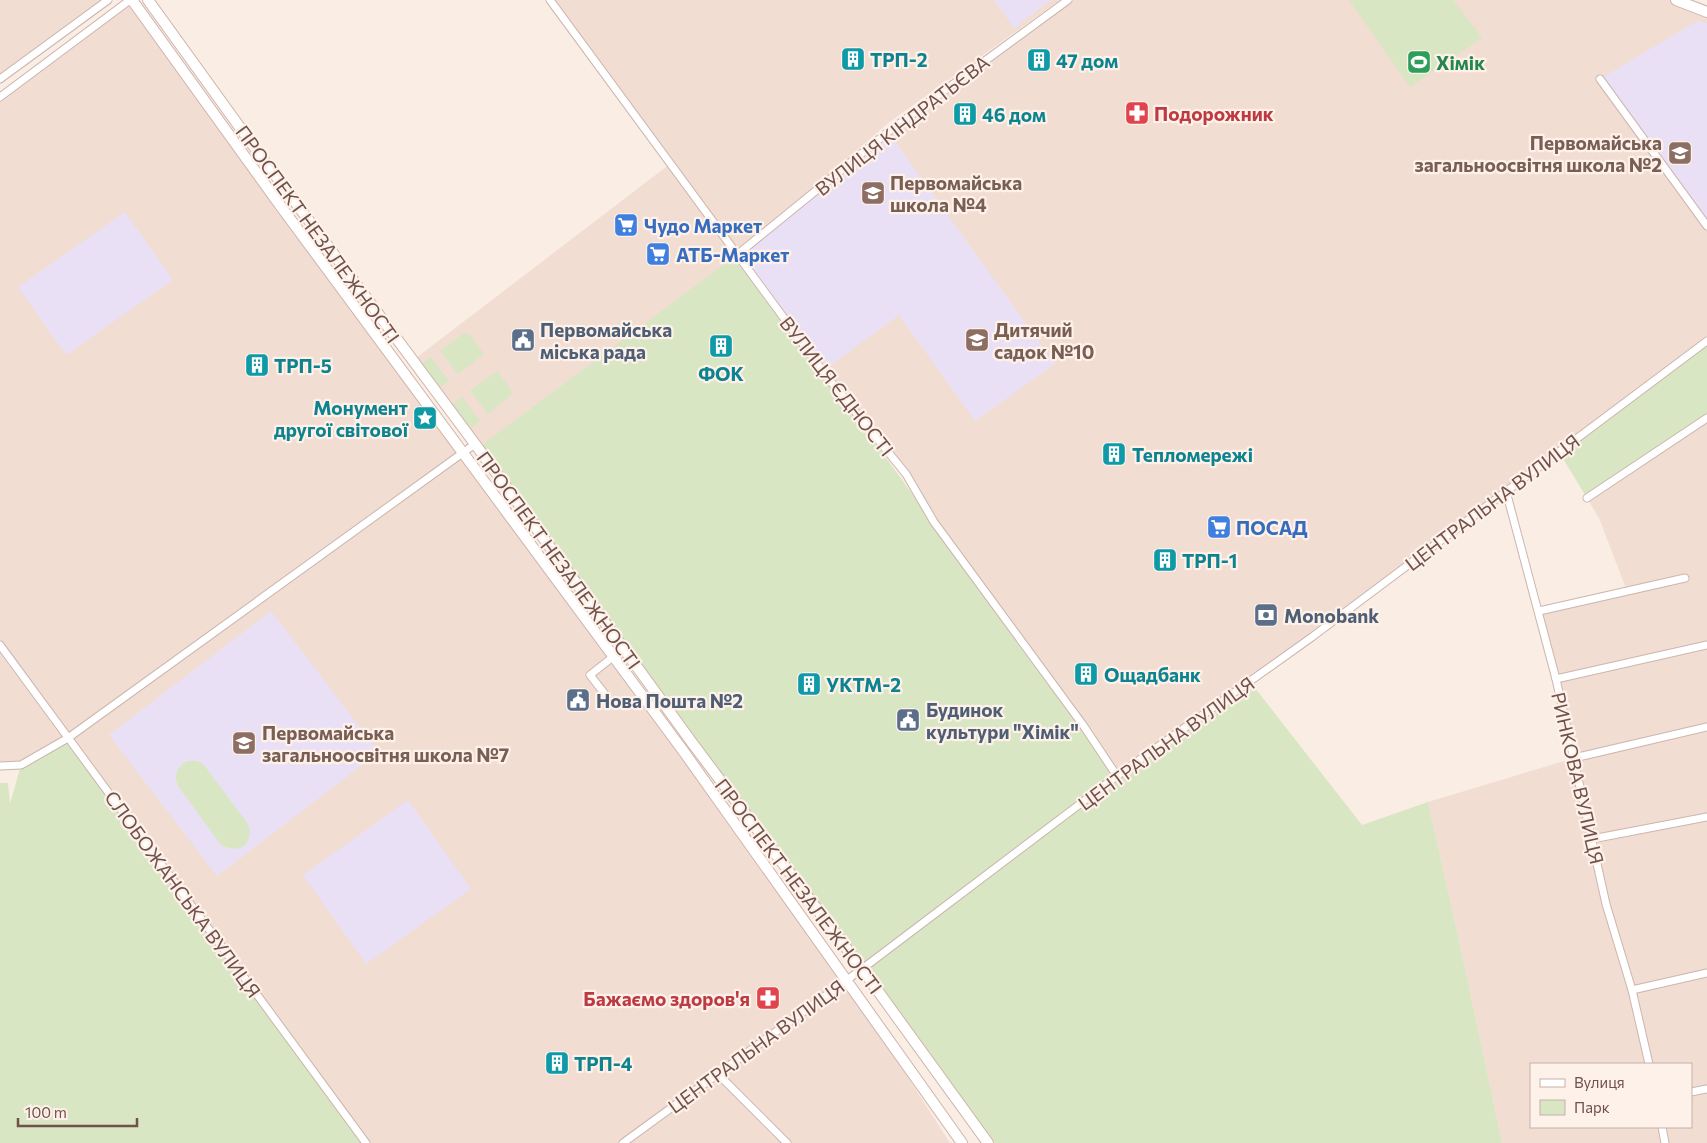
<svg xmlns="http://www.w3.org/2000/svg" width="1707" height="1143" viewBox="0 0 1707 1143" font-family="Commissioner,sans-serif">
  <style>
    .residential { fill: #f1ddd2; fill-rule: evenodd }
    .education { fill: #eae0f6 }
    .green { fill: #d8e6c3 }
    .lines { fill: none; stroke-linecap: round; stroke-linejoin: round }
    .street-casing { stroke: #ccb5ae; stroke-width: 9 }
    .secondary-casing { stroke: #cfb4ab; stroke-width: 12 }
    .street { stroke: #fff; stroke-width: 7 }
    .secondary { stroke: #fff; stroke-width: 10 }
    .labels { text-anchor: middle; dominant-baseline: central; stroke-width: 4.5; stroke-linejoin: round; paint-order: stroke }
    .culture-label { font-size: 19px; font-weight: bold; fill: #0d838f; stroke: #fdf1e9; text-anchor: start }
    .leisure-label { font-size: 19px; font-weight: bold; fill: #27864d; stroke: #fdf1e9; text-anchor: start }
    .health-label { font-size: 19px; font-weight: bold; fill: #be3a42; stroke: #fdf1e9; text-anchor: start }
    .street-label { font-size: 19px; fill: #70514b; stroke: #fdf1e9 }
    .education-label { font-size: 19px; font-weight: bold; fill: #785e54; stroke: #fdf1e9; text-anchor: start }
    .shop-label { font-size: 19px; font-weight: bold; fill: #366cbe; stroke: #fdf1e9; text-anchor: start }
    .service-label { font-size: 19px; font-weight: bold; fill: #4e5e75; stroke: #fdf1e9; text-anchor: start }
  </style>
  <rect width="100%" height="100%" fill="#faede3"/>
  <g class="residential">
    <path d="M0,0H108L0,79Z"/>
    <path d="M130,0L846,981L950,1143H366L21,765L0,766V97Z"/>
    <path d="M550,0H1060L888,123L749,245L1068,0H1671L1681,7L1707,18V341L1522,479L1117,776L934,522L906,474L828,378L478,448L412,361L670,164Z"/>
    <path d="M1707,418V815L1593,835L1605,899L1598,843L1707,819V1143H1502L1462,954L1428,802L1574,758L1539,611L1627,591L1599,518L1587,498ZM1531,1064H1691V1127H1531Z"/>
  </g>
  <g class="education">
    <path d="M994,0H1051L1014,28Z"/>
    <path d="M1697,21L1707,23V226L1600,79Z"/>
    <path d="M888,132L1055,364L975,421L899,315L823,371L738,254Z"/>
    <path d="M125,212L173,280L66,355L18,287Z"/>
    <path d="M271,611L379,752L217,876L109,735Z"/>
    <path d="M408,800L471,889L366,964L303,875Z"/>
  </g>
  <g class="green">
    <path d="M1349,0H1453L1482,38L1410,87Z"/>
    <path d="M738,254L1117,776L1251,683L1362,825L1428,802L1462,954L1502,1143H994L862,969L478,448Z"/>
    <path d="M464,333L470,335L484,354L458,374L440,351Z"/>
    <path d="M1707,341V418L1587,498L1559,452Z"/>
    <path d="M431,357L449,381L435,391L417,368Z"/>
    <path d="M497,371L511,389L512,394L488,414L470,391Z"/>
    <path d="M462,397L480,421L466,432L448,408Z"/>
    <path d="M68,738L366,1143H0V783H8L10,804L21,765Z"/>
    <path d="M187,761H197L204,765L248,824C255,844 239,855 221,845L178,786C173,775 177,767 187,761Z"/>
  </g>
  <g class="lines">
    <defs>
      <g id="street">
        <path d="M550,0L828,378L906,474L934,522L1083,725L1117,776"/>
        <path d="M0,79L108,0"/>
        <path d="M1600,79L1707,226"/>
        <path d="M0,97L130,0"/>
        <path d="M738,254L888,132L1068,0"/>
        <path d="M1506,491L1556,679L1606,904L1632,990L1649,1064"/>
        <path d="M1587,498L1707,418"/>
        <path d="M1539,611L1685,578"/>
        <path d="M0,645L366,1143"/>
        <path d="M1556,679L1707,645"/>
        <path d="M604,693L590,675L623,649"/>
        <path d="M1574,758L1707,727"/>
        <path d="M0,766L21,765L68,738L475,444L476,446"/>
        <path d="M1592,839L1707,817"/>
        <path d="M1632,990L1707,973"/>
        <path d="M717,1073L787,1143"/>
        <path d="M1691,1092L1707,1089"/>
        <path d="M1662,1127L1665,1143"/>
        <path d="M623,1143L862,969L1117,776L1312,637L1707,341"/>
      </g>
      <g id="secondary">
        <path d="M132,0L282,208L684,752L962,1143"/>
        <path d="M148,0L249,140L478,448L693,744L862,969L988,1143"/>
        <path d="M1676,0L1707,12"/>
      </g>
    </defs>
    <use href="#street" class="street-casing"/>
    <use href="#secondary" class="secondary-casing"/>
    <use href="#street" class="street"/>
    <use href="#secondary" class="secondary"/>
  </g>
  <defs>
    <symbol id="building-square" viewBox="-11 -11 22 22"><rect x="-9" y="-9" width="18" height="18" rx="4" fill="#0f9aa8" stroke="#fdf1e9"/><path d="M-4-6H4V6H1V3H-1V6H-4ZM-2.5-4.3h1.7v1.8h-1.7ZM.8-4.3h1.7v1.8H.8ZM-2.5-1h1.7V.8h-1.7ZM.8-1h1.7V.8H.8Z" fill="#fff"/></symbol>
    <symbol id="stadium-square" viewBox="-11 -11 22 22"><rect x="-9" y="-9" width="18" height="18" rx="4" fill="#2e9e5b" stroke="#fdf1e9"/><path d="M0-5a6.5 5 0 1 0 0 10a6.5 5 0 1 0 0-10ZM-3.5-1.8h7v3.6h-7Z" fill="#fff"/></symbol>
    <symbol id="pharmacy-square" viewBox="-11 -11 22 22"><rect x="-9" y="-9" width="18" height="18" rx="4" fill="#e0444e" stroke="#fdf1e9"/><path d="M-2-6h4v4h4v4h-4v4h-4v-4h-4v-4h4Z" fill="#fff"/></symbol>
    <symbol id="school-square" viewBox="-11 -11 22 22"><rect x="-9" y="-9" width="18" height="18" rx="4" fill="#8d6e63" stroke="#fdf1e9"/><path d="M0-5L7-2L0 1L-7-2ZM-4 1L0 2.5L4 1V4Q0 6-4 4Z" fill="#fff"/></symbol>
    <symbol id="supermarket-square" viewBox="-11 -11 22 22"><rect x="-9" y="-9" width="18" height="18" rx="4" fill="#3f7fe0" stroke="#fdf1e9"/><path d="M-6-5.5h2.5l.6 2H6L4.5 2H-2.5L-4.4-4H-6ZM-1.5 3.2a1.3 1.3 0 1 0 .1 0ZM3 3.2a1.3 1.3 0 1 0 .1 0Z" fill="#fff"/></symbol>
    <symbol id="civic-square" viewBox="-11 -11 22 22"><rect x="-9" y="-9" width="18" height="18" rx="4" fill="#5c6f8a" stroke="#fdf1e9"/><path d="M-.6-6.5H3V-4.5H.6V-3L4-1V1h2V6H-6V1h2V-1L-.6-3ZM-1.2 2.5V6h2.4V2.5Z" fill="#fff"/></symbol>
    <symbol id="sight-square" viewBox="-11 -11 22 22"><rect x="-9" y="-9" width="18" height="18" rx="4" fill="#0f9aa8" stroke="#fdf1e9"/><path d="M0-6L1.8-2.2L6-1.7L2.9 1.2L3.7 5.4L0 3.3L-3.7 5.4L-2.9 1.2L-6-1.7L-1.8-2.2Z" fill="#fff"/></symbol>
    <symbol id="bank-square" viewBox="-11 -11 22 22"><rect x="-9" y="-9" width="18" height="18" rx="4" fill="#5c6f8a" stroke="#fdf1e9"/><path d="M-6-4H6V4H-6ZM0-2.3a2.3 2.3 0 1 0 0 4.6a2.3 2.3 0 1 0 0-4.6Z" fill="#fff"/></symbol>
  </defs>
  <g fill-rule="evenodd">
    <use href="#building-square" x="839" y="45" width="28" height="28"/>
    <use href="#building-square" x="1025" y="46" width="28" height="28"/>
    <use href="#stadium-square" x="1405" y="48" width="28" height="28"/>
    <use href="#pharmacy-square" x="1123" y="99" width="28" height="28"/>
    <use href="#building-square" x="951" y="100" width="28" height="28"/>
    <use href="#school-square" x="1666" y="139" width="28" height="28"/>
    <use href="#school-square" x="859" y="179" width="28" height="28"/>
    <use href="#supermarket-square" x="612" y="211" width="28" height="28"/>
    <use href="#supermarket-square" x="644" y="240" width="28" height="28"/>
    <use href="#civic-square" x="509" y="326" width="28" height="28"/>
    <use href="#school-square" x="963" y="326" width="28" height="28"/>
    <use href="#building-square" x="707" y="332" width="28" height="28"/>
    <use href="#building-square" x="243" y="351" width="28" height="28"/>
    <use href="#sight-square" x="411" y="404" width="28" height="28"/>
    <use href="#building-square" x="1100" y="440" width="28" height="28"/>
    <use href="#supermarket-square" x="1205" y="513" width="28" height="28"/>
    <use href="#building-square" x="1151" y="546" width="28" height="28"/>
    <use href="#bank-square" x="1252" y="601" width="28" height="28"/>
    <use href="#building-square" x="1072" y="660" width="28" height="28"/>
    <use href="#building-square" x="795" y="670" width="28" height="28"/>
    <use href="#civic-square" x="564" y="686" width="28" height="28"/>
    <use href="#civic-square" x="894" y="706" width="28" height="28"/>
    <use href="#school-square" x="230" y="729" width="28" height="28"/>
    <use href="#pharmacy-square" x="754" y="984" width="28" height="28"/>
    <use href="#building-square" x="543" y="1049" width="28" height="28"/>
  </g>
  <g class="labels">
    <g class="culture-label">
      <text x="870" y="59">ТРП-2</text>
      <text x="1056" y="60">47 дом</text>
      <text x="982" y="114">46 дом</text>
      <text x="274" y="365">ТРП-5</text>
      <text x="721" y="373" text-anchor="middle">ФОК</text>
      <text x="408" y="407" text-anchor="end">Монумент<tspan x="408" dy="22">другої світової</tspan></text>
      <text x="1132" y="454">Тепломережі</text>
      <text x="1182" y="560">ТРП-1</text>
      <text x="1104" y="674">Ощадбанк</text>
      <text x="826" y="684">УКТМ-2</text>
      <text x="574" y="1063">ТРП-4</text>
    </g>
    <g class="leisure-label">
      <text x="1436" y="62">Хімік</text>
    </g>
    <g class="health-label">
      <text x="1154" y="113">Подорожник</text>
      <text x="750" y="998" text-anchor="end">Бажаємо здоров'я</text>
    </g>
    <g class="street-label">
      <text transform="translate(902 125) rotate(-38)">ВУЛИЦЯ КІНДРАТЬЄВА</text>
      <text transform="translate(318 234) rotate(54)">ПРОСПЕКТ НЕЗАЛЕЖНОСТІ</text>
      <text transform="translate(837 386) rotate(52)">ВУЛИЦЯ ЄДНОСТІ</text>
      <text transform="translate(1492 502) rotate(-37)">ЦЕНТРАЛЬНА ВУЛИЦЯ</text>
      <text transform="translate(559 560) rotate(54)">ПРОСПЕКТ НЕЗАЛЕЖНОСТІ</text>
      <text transform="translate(1166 743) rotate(-36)">ЦЕНТРАЛЬНА ВУЛИЦЯ</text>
      <text transform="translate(1578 778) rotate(77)">РИНКОВА ВУЛИЦЯ</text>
      <text transform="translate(799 886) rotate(53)">ПРОСПЕКТ НЕЗАЛЕЖНОСТІ</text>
      <text transform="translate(183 894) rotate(54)">СЛОБОЖАНСЬКА ВУЛИЦЯ</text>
      <text transform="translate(756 1046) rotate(-36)">ЦЕНТРАЛЬНА ВУЛИЦЯ</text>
    </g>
    <g class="education-label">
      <text x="1662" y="142" text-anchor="end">Первомайська<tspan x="1662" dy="22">загальноосвітня школа №2</tspan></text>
      <text x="890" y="182">Первомайська<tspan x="890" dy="22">школа №4</tspan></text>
      <text x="994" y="329">Дитячий<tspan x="994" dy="22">садок №10</tspan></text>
      <text x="262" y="732">Первомайська<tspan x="262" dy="22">загальноосвітня школа №7</tspan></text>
    </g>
    <g class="shop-label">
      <text x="644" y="225">Чудо Маркет</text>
      <text x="676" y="254">АТБ-Маркет</text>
      <text x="1236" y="527">ПОСАД</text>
    </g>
    <g class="service-label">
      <text x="540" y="329">Первомайська<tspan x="540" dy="22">мiська рада</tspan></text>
      <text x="1284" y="615">Monobank</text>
      <text x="596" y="700">Нова Пошта №2</text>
      <text x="926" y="709">Будинок<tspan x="926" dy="22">культури "Хімік"</tspan></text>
    </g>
  </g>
  <rect x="1530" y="1063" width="162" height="65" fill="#fdf1e9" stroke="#c5b1aa"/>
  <rect x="1540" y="1079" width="25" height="8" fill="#ffffff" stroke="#c5b1aa"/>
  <text x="1574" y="1088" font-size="15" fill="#70514b">Вулиця</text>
  <rect x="1540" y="1100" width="25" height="15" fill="#d8e6c3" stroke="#c5b1aa"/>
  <text x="1574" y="1113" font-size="15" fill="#70514b">Парк</text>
  <path d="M18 1118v8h119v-8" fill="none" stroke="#70514b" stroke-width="2.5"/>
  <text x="25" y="1118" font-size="15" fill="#70514b" stroke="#fdf1e9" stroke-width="4" paint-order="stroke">100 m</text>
</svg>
